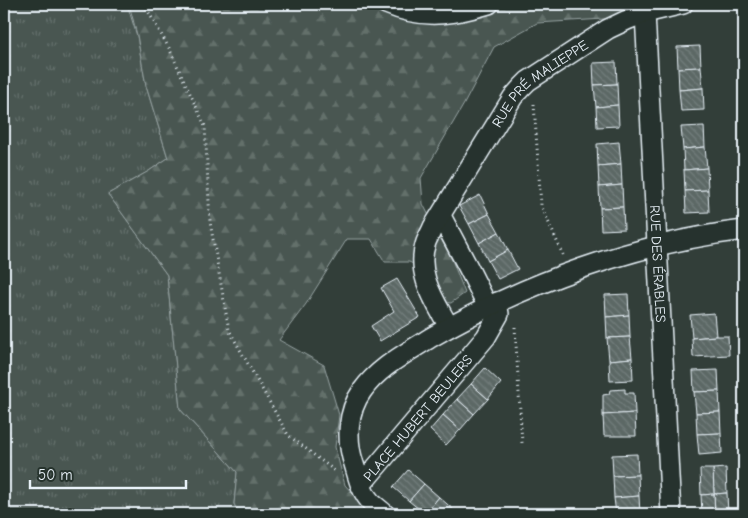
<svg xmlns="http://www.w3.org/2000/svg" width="748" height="518" viewBox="0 0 748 518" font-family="'Comic Neue',sans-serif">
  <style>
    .grass { fill: url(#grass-tufts); stroke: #98a4a4 }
    .forest { fill: url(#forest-firs); stroke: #98a4a4 }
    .building { fill: url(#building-back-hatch); stroke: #e8f1f8 }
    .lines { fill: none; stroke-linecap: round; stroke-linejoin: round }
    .minor-casing { stroke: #e8f1f8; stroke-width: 22 }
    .path { stroke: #e8f1f8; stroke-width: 3; stroke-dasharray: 1 4; stroke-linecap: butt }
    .minor { stroke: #26332d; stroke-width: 19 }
    .labels { text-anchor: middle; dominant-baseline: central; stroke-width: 5; stroke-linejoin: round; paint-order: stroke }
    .street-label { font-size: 14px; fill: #e8f1f8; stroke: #26332d }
  </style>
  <defs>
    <pattern id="grass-tufts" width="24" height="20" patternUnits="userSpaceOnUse" patternTransform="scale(1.25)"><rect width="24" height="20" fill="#495651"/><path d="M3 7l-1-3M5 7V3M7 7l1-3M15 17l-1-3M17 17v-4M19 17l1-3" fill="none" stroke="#636f6b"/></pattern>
    <pattern id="forest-firs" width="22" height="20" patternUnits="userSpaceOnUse" patternTransform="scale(1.25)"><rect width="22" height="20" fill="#495651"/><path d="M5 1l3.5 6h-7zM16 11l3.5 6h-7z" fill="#636f6b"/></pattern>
    <pattern id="building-back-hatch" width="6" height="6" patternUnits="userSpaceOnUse" patternTransform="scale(1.25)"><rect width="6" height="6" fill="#5c6865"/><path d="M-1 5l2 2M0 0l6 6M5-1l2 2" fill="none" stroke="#737e7c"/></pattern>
  </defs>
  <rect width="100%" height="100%" fill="#323e39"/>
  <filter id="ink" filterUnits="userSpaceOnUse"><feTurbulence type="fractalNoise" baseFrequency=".02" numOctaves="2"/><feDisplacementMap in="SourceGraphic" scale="10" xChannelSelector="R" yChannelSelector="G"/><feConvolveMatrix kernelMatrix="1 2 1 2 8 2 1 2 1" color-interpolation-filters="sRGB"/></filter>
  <g filter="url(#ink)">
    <path class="grass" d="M4,4H127L137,36L146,86L168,158L149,171L108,194L167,275L180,409L237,472L234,504L239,514H4Z"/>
    <path class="forest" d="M129,4H691L621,18L537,23L494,47L464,104L421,178L423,204L452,260L465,293L451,303L442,302L428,271L409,262H385L371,239H347L306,304L279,340L324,365L339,415L335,447L345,485L371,514H239L234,504L237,472L180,409L167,275L108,194L149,171L168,158L146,86L137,35Z"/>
    <g class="building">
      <path d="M700,46L701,67L678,68L677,47Z"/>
      <path d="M616,62L617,84L594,85L593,63Z"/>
      <path d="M701,67L703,88L679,90L678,68Z"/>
      <path d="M617,84L618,105L596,107L594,85Z"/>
      <path d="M703,88L704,110L681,111L679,90Z"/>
      <path d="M618,105L619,126L597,127L596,107Z"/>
      <path d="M704,126L705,147L683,149L681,127Z"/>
      <path d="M619,142L621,164L598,166L597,144Z"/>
      <path d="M705,147L707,168L684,170L683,149Z"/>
      <path d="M621,164L622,185L599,187L598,166Z"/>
      <path d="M707,168L708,190L685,191L684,170Z"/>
      <path d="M622,185L623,207L600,208L599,187Z"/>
      <path d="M708,190L709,212L686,213L685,191Z"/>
      <path d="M480,195L489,214L469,224L459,206Z"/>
      <path d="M623,207L624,229L601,230L600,208Z"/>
      <path d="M489,214L499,232L479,243L469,224Z"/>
      <path d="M499,232L508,250L488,261L479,243Z"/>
      <path d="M508,250L518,269L498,279L488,261Z"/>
      <path d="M397,279L420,317L380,341L371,326L394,311L381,288Z"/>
      <path d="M628,294L629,315L606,317L605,295Z"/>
      <path d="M714,313L716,336L692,338L690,315Z"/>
      <path d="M629,315L630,337L607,338L606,317Z"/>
      <path d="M716,336H728L729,355L693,357L692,338Z"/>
      <path d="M630,337L632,358L609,360L607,338Z"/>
      <path d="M632,358L633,380L610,381L609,360Z"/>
      <path d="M485,368L501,383L488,399L471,384Z"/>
      <path d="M718,370L719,391L694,392L693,371Z"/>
      <path d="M471,384L488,399L474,414L457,399Z"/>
      <path d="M625,389V393H634L635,413L603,415V395L609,394L610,390Z"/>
      <path d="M719,391L720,412L696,413L694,392Z"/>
      <path d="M457,399L474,414L460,430L443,415Z"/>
      <path d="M720,412L721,433L697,434L696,413Z"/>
      <path d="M635,413L636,436H604L603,415Z"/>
      <path d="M443,415L460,430L446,445L430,430Z"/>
      <path d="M721,433L722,453L699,455L697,434Z"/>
      <path d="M637,454L638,475L613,476L612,455Z"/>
      <path d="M726,468L727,493L714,494L713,469Z"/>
      <path d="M700,469H713L714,494L701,495Z"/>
      <path d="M408,470L424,484L409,501L393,487Z"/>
      <path d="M638,475L639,496L614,498L613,476Z"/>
      <path d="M424,484L439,497L425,514L409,501Z"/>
      <path d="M727,493L728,514H715L714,494Z"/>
      <path d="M714,494L715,514H702L701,495Z"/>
      <path d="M639,496L640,514H616L614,498Z"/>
      <path d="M439,497L455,511L452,514H425Z"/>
    </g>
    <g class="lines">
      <defs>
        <g id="minor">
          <path d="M386,4C423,20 452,15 489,4"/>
          <path id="s1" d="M645,13L671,514"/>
          <path d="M441,216L468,267L488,307"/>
          <path id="s2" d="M449,327C435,301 415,273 426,242C428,237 431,232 433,227L513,97L521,88L528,81L608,29L627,20L645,13L683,4"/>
          <path id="s3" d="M361,485L486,337L499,314L497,302"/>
          <path d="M385,514C381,510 375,506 371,502C361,492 358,477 354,464C346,441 347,412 362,391C379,367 405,354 430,338C524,283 636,243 744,230"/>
        </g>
      </defs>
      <use href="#minor" class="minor-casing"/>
      <g class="path">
        <path d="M144,4L169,48L205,126L210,222L229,330L288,435L335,471"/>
        <path d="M534,104L541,205L563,255"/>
        <path d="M515,327L522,443"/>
      </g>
      <use href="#minor" class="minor"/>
    </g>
  </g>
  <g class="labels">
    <g class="street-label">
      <text stroke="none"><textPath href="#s2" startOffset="289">RUE PRÉ MALIEPPE</textPath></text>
      <text stroke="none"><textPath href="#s1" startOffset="251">RUE DES ÉRABLES</textPath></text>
      <text stroke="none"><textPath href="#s3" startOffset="88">PLACE HUBERT BEULERS</textPath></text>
    </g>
  </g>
  <rect width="748" height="518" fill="none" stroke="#26332d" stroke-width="20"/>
  <rect x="10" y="10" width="728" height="498" fill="none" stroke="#e8f1f8" stroke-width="2" filter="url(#ink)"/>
  <path d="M30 480v8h156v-8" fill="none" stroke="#e8f1f8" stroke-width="2.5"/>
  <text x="38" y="480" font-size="15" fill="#e8f1f8" stroke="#26332d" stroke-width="4" paint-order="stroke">50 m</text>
</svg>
